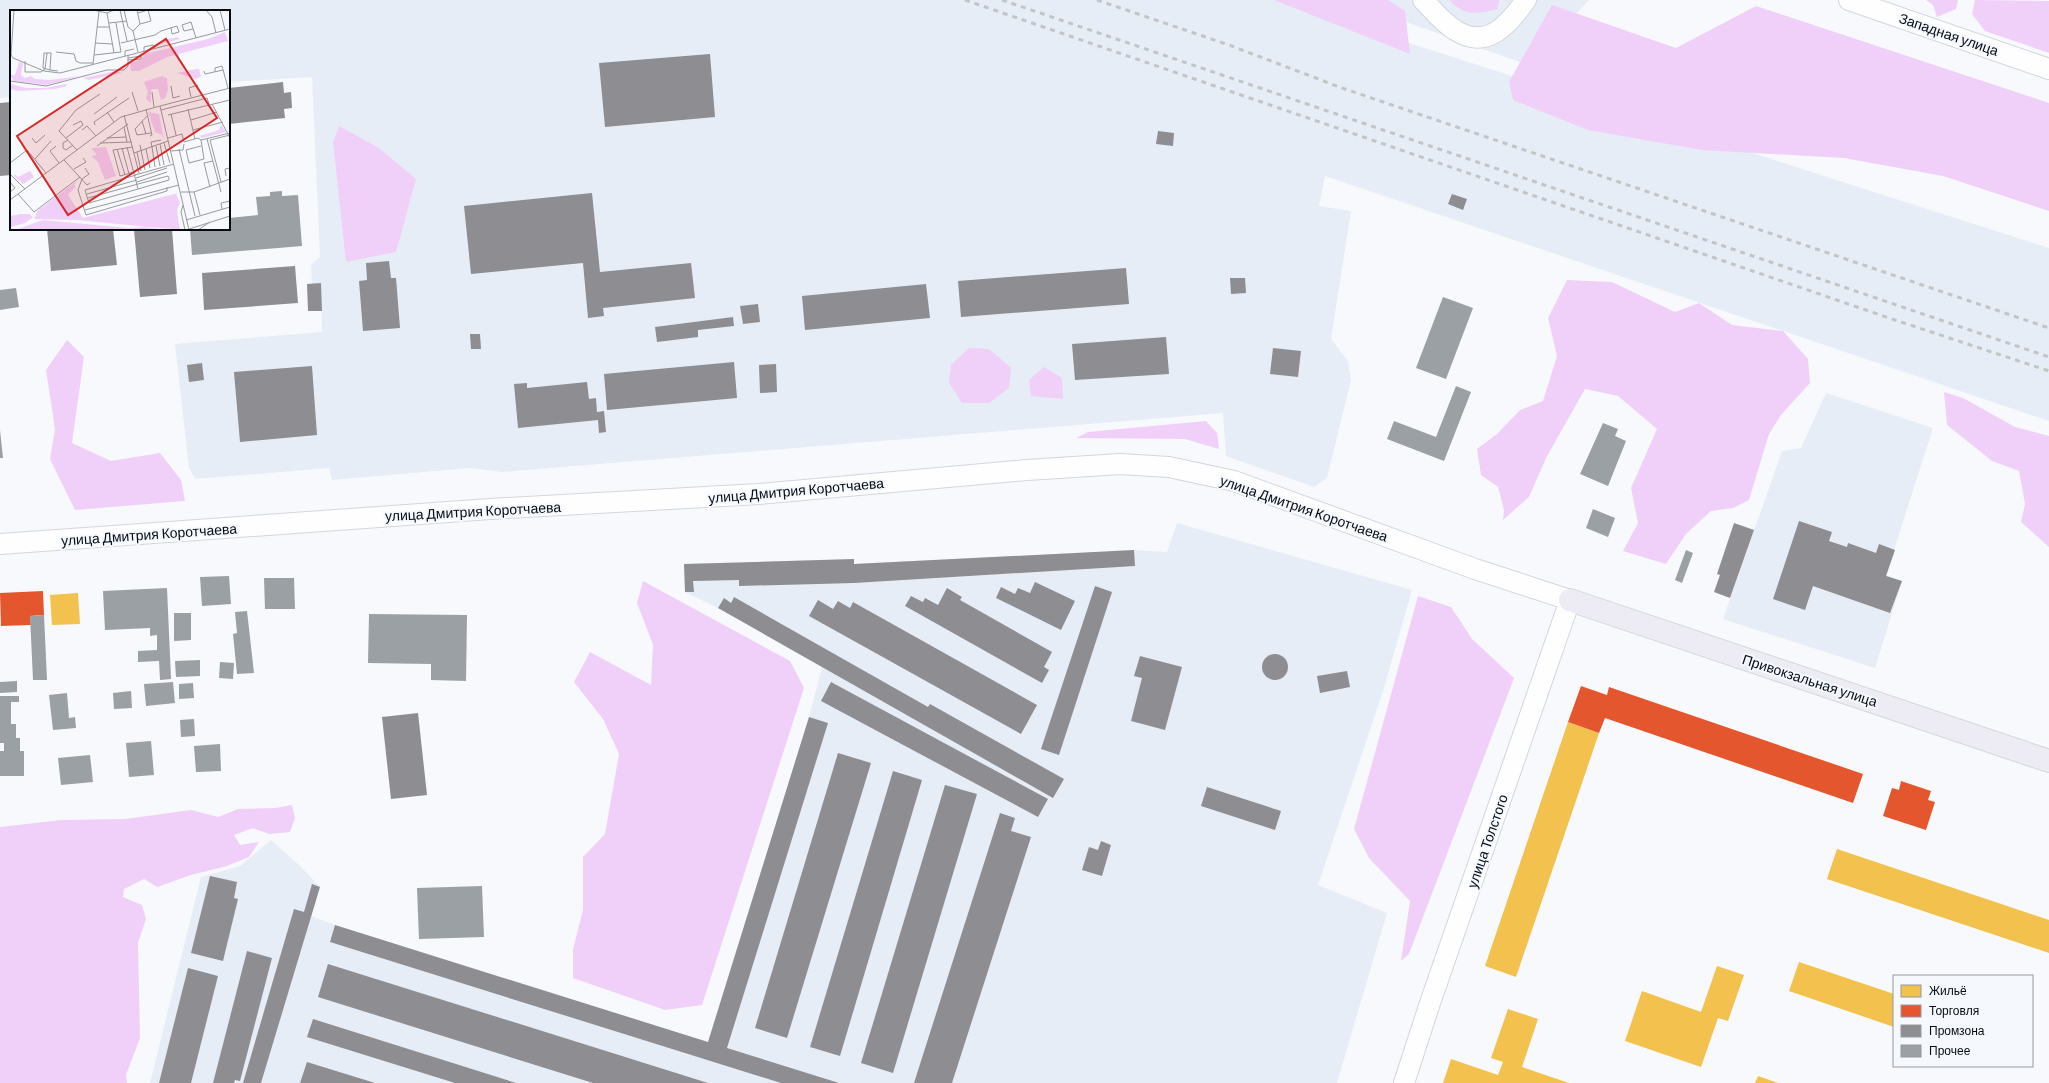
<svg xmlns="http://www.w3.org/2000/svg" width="2049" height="1083" viewBox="0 0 2049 1083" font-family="Barlow,sans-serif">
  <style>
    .built { fill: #e7edf6 }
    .green { fill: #f0d0f8 }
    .homes { fill: #f2c14e }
    .shops { fill: #e4572e }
    .industry { fill: #8d8d92 }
    .building { fill: #9aa0a4 }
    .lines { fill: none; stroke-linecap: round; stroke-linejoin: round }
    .minor-casing { stroke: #d2d6dc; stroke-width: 22 }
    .major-casing { stroke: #d4d6d9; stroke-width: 24 }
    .minor { stroke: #fefeff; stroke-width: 20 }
    .major { stroke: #edecf4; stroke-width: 22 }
    .rail { stroke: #c3c4c5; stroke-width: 3; stroke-dasharray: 5 5; stroke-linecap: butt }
    .labels { text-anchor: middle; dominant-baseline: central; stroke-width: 4; stroke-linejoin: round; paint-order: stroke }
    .street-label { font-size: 14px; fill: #060c14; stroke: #f5f9fe }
    .inset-road { fill: none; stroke: #979a9f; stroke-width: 1 }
    .view { fill: #d62828; fill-opacity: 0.15; stroke: #d62828; stroke-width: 2 }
    .inset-edge { fill: none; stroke: #060c14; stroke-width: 2 }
  </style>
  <rect width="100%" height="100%" fill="#f7f9fc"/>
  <g class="built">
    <path d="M0,0H1275L2049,248V421L1325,176L1319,206L1351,211L1331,339L1348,361L1351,380L1327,478L1314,487L1226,456L1223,413L502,472L470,468L332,480L329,468L195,479L189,468L175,344L322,332L321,283L312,284L311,265L320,257L312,77L229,82V11H11V97L0,98Z"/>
    <path d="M1343,0H1589L1528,65Z"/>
    <path d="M1826,393L1933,428L1886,575L1902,581L1875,668L1723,619L1782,451L1801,448Z"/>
    <path d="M1177,523L1412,590L1384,688L1318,885L1387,913L1337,1083H150L201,877L240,866L271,840L300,866L320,887L311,916L335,925L708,1042L809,717L822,667L718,608L685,592L684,564L854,559V564L1134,550L1167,552Z"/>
  </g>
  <g class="green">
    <path d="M1274,0H1388L1405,11L1410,54Z"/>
    <path d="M1449,0H1499L1498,9C1477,14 1465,17 1449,0Z"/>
    <path d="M1926,0H1958L1956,9L1937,17L1933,5Z"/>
    <path d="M1975,0L2049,1V53L1985,31L1972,14Z"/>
    <path d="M1552,5L1676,48L1756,6L2049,103V211L1943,176L1844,158L1702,150L1588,130L1513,100L1509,82Z"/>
    <path d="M339,126L379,148L416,179L396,252L346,262L333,142Z"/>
    <path d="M1567,280L1612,282L1675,312L1699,303L1732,325L1783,331L1808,359L1810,383L1781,415L1769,434L1749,500L1733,508L1711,511L1686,534L1666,564L1623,551L1638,523L1631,488L1657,429L1618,396L1585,389L1546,458L1529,497L1503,520L1504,510L1498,487L1481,475L1477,449L1497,434L1520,410L1543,401L1557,356L1548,318Z"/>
    <path d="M67,340L84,357L72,443L111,461L160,453L181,480L185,501L75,510L50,459L55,429L46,370Z"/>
    <path d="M969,348L989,349L1011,368L1009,388L989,403H962L949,383L951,365Z"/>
    <path d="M1044,367L1062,378L1063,399L1031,396L1029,380Z"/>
    <path d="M1944,392L1963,398L2015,427L2049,436V547L2021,522L2025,504L2019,471L1992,461L1947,425Z"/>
    <path d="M1206,421L1217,433L1219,449L1185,439L1076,438L1088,432Z"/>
    <path d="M643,581L790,661L804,688L702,1005L665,1010L573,978V949L583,910V857L605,834L619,754L603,719L574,682L590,652L651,685L653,645L637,603Z"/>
    <path d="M1418,596L1451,607L1472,639L1514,678L1409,954L1401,961L1410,901L1369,858L1354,829Z"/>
    <path d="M292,805L295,818L290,832L269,834L253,828L234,835L240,845L259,842L249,857L227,866L191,875L157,887L144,879L124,889L123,897L142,905L146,919L138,943L140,1038L126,1075L127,1083H0V827L61,820L125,819L191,810L218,817L238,809L275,808Z"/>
  </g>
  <g class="homes">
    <path d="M78,593L80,624L52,625L50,595Z"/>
    <path d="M1568,722L1599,733L1516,977L1485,966Z"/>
    <path d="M1837,849L2049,920V953L1827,879Z"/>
    <path d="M1799,962L1894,994V1027L1789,991Z"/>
    <path d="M1717,966L1744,975L1728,1021L1718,1018L1701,1067L1625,1041L1642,991L1701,1012Z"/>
    <path d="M1508,1009L1538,1019L1522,1067L1569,1083H1443L1451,1059L1498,1075L1503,1062L1491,1058Z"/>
    <path d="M1758,1076L1778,1083H1755Z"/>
  </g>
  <g class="shops">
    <path d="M43,591L44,615L30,616L31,625L1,626L0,593Z"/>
    <path d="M1581,686L1607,695L1609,687L1863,774L1853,803L1605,718L1599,733L1568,722Z"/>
    <path d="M1901,781L1931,791L1928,800L1935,802L1926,830L1883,816L1892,788L1899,790Z"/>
  </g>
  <g class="industry">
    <path d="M710,54L715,117L605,127L599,63Z"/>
    <path d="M283,82L284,93L291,92L292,108L284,109L285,118L229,124V88Z"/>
    <path d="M11,102V175L0,176V103Z"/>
    <path d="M1158,131L1174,133L1173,146L1156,144Z"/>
    <path d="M592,193L600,272L691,263L695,298L603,308L604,316L588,318L583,263L471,274L464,206Z"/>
    <path d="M1452,194L1467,199L1463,210L1448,204Z"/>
    <path d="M47,229H113L117,265L51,271Z"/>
    <path d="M134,229H172L177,294L140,297Z"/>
    <path d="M389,261L391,278H396L400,328L363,331L359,281L367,280L366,263Z"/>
    <path d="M295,266L298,303L204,310L202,273Z"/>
    <path d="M1126,268L1129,304L961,317L958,281Z"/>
    <path d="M1230,278H1245L1246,293L1231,294Z"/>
    <path d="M321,283L322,311H308L307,284Z"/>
    <path d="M926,284L930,318L805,330L802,296Z"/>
    <path d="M758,304L760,322L743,324L740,306Z"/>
    <path d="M733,317L734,326L698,330V337L657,342L655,327Z"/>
    <path d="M470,334H480L481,349H471Z"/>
    <path d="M1166,337L1169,374L1075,380L1072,344Z"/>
    <path d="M1273,348L1301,351L1298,377L1270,374Z"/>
    <path d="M734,362L737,398L607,410L604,374Z"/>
    <path d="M202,363L204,380L189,382L187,365Z"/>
    <path d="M776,364L777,392L760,393L759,365Z"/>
    <path d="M312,366L317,435L240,442L234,372Z"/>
    <path d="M587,382L589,399L596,398L597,412L604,411L606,432L599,433L598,420L518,428L514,384L527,383V388Z"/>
    <path d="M1799,521L1832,532L1829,541L1847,547L1848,543L1876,553L1879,544L1895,550L1886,576L1902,581L1890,613L1813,586L1805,610L1773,599Z"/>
    <path d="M1734,523L1754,530L1730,598L1714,592L1720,575L1717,574Z"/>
    <path d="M1134,550L1135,566L854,583L739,586V580L693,581L694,592H685L684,564L854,559V564Z"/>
    <path d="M1035,582L1075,601L1061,630L996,598L1001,587L1015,594L1018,588L1030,593Z"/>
    <path d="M1095,586L1112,592L1059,755L1041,749Z"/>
    <path d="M947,588L962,597L960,600L1052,652L1044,667L1049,670L1042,683L905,606L911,596L923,602L925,598L938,605Z"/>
    <path d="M734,597L928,707L930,704L1064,779L1053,798L718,608L724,598L731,603Z"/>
    <path d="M818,600L833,609L838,601L850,608L853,602L1037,705L1021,734L809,616Z"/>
    <circle cx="1275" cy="667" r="13"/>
    <path d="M1140,656L1182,667L1165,730L1131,721L1142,678L1134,676Z"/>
    <path d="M1347,671L1350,687L1320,693L1317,676Z"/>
    <path d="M831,682L1048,799L1038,817L821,701Z"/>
    <path d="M418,713L427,795L391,799L382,717Z"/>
    <path d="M809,717L828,723L727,1048L839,1083H781L330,942L335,925L708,1042Z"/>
    <path d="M838,753L871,763L787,1038L755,1028Z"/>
    <path d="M893,771L922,780L840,1056L810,1047Z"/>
    <path d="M945,785L977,794L893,1073L861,1063Z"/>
    <path d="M1207,787L1281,811L1275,830L1201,806Z"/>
    <path d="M1000,813L1015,818L1011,831L1031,837L952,1083H914Z"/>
    <path d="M1101,841L1111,845L1102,876L1082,870L1089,847L1098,850Z"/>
    <path d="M210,876L237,882L234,898L238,899L223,961L191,953Z"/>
    <path d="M312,884L320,887L261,1083H243L294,909L304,912Z"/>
    <path d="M247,951L272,958L240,1081L235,1080L234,1083H213Z"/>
    <path d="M328,964L708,1083H593L318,997Z"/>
    <path d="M188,968L218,976L191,1083H159Z"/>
    <path d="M313,1019L516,1083H455L307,1037Z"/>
    <path d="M307,1062L375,1083H300Z"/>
  </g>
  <g class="building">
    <path d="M282,191V196L298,195L302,246L192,255L190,229H229V218L258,215L256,197L270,196V192Z"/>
    <path d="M16,288L19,307L0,310V290Z"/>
    <path d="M1443,297L1473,308L1446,379L1416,368Z"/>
    <path d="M1456,386L1471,392L1444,461L1387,439L1394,421L1436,437Z"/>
    <path d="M1603,423L1618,429L1615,436L1626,441L1608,486L1580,474Z"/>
    <path d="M0,430L3,458H0Z"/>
    <path d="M1593,509L1615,518L1608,537L1586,528Z"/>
    <path d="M1686,550L1693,553L1682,583L1675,580Z"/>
    <path d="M229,576L231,604L202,606L200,577Z"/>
    <path d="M264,578H294L295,609H265Z"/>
    <path d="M167,588L171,679L160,680L159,661L138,662V651L157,650V635L150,636V628L105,630L103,591Z"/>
    <path d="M247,611L254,673L237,674L233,634L237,633L235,612Z"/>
    <path d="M174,613H191V640L174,641Z"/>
    <path d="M369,614L467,615L466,681L431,680V664L368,663Z"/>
    <path d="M44,615L47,680H33L30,616Z"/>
    <path d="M200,660V676L176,677L175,661Z"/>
    <path d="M220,662L234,663L233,679L219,678Z"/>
    <path d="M17,681V692L0,693V682Z"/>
    <path d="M173,682L175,703L146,706L144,684Z"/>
    <path d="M193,683L194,698L179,699V684Z"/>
    <path d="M131,691L132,708L114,709L113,693Z"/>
    <path d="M67,693L69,718L75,717L76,728L53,730L49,695Z"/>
    <path d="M0,696H19V702H11V724H16V738H20V751H24V776H0V751H4V743H0Z"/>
    <path d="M194,719L195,736L181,737L180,720Z"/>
    <path d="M151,741L154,775L129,777L126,743Z"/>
    <path d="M220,744L221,771L196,772L194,746Z"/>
    <path d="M90,755L93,782L61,785L58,758Z"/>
    <path d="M482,886L484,937L419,939L417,888Z"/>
  </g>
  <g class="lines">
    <defs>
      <g id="minor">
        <path d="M1423,0C1433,10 1443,23 1455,30C1487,51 1509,24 1526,0"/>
        <path d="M1849,0L2049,69"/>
        <path d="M0,544L490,509L759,494L1027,470L1120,464L1169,467L1234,481L1475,569L1570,600L1430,1003L1404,1083"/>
      </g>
      <path id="major" d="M1570,600L2049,761"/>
    </defs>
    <use href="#minor" class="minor-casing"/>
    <use href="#major" class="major-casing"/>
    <use href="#minor" class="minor"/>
    <use href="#major" class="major"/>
    <g class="rail">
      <path d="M965,0L1895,320L2049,371"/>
      <path d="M1002,0L2049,357"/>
      <path d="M1097,0L1229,45L1342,88L2049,328"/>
    </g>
  </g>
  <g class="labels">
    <g class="street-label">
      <text transform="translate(1949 34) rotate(19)">Западная улица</text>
      <text transform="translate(796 490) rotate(-5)">улица Дмитрия Коротчаева</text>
      <text transform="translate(1304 508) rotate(19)">улица Дмитрия Коротчаева</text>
      <text transform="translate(473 511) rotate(-3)">улица Дмитрия Коротчаева</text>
      <text transform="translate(149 534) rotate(-4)">улица Дмитрия Коротчаева</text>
      <text transform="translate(1810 680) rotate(18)">Привокзальная улица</text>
      <text transform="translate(1487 841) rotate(-71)">улица Толстого</text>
    </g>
  </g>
  <g transform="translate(10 10)">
    <rect width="220" height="220" fill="#f7f9fc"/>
    <path d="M215,22L218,31L157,47L129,61H121L120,53L131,50L135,44L198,29ZM167,27L170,29L151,34V31ZM9,52L13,53L11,65L15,68L21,66L25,69L40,70L71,66L36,75L4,71L0,65H5ZM186,59H189L191,66L186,69L167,63ZM106,61L112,63L79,70L73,68ZM152,66L157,68L158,80L155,88L151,90L148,79H143L141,80V93L136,89L138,82L134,72ZM0,74L16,78H36L56,74L57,76L45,79L8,81L0,79ZM138,102L149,104L154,130L152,125L145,122ZM211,114L216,122L192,128L189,126L209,120ZM96,137L106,166L95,170L88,152L81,146L87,145L81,138ZM20,161L24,167L13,174L4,166L5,164L8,167ZM67,171L64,175L66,176L58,185L73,208L168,183L166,185L170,192L167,200L170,220L67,210L24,209L28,200ZM10,204H19L23,207L15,213L0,217V206ZM33,210L118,218L136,217L154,220H5Z" fill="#f0d0f8"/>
    <path class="inset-road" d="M83,0L97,3L104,0M110,0L117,31M114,0L118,17L123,21M127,0L130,14L123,21L128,42M196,0L202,7L206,23M210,0L215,20M97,3L104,43M128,3L138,0L141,11L130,14M99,13L117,11M87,17H100M183,19L174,21L172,15L181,12L186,28M85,33L103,34M111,33L145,25L151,21L167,16L169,22L162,24L161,18M134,41V37L143,35L145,38M46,42L64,44L66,51L70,53H83M0,43L3,48L34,61L50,63L220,19M1,45L4,0M84,45L111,42L106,13M115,46V41L124,39M118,48L131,46V49L118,50M15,51V62H31L35,59L37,43M83,54L89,1M40,60L41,43H34L33,58L40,60L48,61M194,61L195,64L213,60M205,62V58L212,56L218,78M0,71L36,76L97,60H114L118,56V45M161,76L163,88L170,86M122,82L128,101M142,82L144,97M181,87L179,78L188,75M202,94L220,128M150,96L220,78M136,99L142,125L140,126M178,99L185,129M151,100L197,88L199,94M97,102L104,112M84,104L107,87M161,104L166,125M114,105L129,163M138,105L125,119L127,125L141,123M158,105L220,90M181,110L207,102M132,111L136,124M85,115L84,112L119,88M114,117L117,132M72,120L77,116L86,126M183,120L213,112M22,128L26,133L35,125M56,128L73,115L71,111L63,115M97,128L116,127M158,128L172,124L174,132L188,128L191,130L220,123M197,129L211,182M58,130L53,133V138L56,140L63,135M90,133L122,132M154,133L160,153M150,134L154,155M130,135L135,160M46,136L40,141L49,153M87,136L118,114M146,136L150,156M191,136L176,140L179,153L194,149L191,130M117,137L128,179L159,170V168L158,166L128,174M123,137L103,140L110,166L124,162M142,137L145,157M142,137L141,132L151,130M112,138L119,164M107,139L115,165M136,139L140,158M169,139L185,206M67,140L49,121L66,100L90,84M161,141L173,140L174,134M127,142L131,161M124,143L158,131M25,149L41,131M54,150L77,175L80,173M0,153L17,140L36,163M75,158L79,164L72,169L68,180L76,205L157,181V177M64,159L76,152L73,148M0,164L15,179M125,165L164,154M126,165L75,180L79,193L128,179M216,166L215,159L220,158M126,168L157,158M0,172L5,178L0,182M127,172L157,162M211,172L200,130L220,125M200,177L194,153L203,151M171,182H184L220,169M184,182L190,205M8,184L24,202L70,167M77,184L127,170M78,188L128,174M0,190L111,107L150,96L179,220M173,195L171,202L175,220M212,199L211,193L220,191M75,200L169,175M176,210L220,197M176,220L220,206M188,220L200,212"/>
    <path class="view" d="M156,29L207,108L58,205L7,126Z"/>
    <rect width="220" height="220" class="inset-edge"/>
  </g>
  <rect x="1893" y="975" width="140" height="92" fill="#f5f9fe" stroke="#959aa0"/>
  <rect x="1901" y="985" width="20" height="12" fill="#f2c14e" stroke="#959aa0"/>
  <text x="1929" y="995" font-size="12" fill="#060c14">Жильё</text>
  <rect x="1901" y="1005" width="20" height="12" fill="#e4572e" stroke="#959aa0"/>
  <text x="1929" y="1015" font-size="12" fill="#060c14">Торговля</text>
  <rect x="1901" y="1025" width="20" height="12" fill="#8d8d92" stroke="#959aa0"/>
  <text x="1929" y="1035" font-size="12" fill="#060c14">Промзона</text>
  <rect x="1901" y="1045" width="20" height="12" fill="#9aa0a4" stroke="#959aa0"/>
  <text x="1929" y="1055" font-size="12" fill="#060c14">Прочее</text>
</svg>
